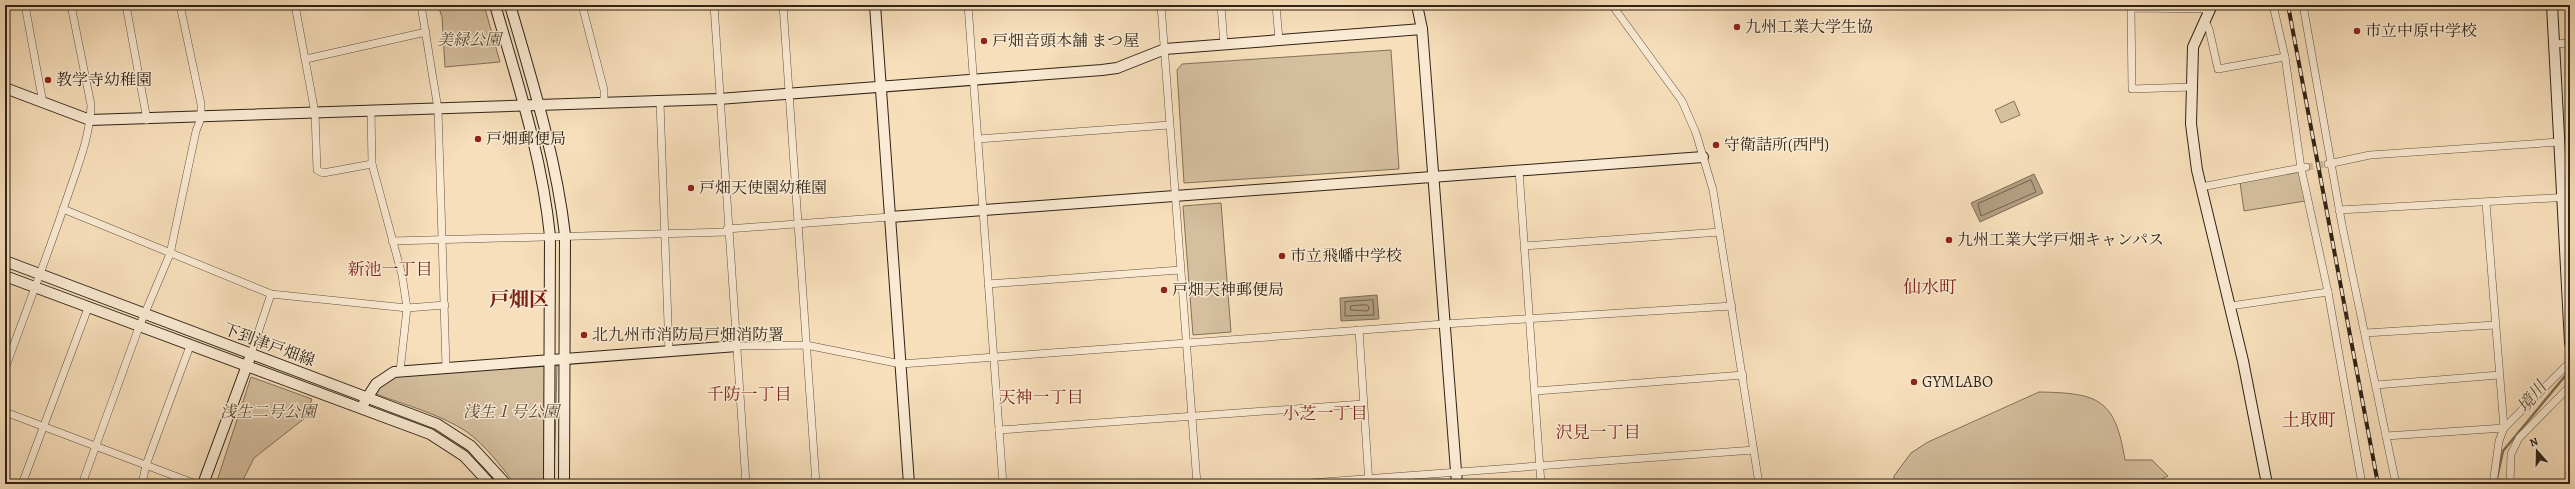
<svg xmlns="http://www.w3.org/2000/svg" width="2575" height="489" viewBox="0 0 2575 489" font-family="Alegreya,'Noto Serif JP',serif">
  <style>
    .green { fill: #d5bf9f; stroke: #82715a }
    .water { fill: #b39f83; stroke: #7e6d57 }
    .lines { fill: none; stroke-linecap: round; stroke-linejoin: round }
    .shore { stroke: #71614c; stroke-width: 1 }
    .stream { stroke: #7e6d57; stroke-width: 2.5 }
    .street-tunnel { stroke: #cfb99a; stroke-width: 7; stroke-dasharray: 7 3.5; stroke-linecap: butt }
    .street-casing { stroke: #61523e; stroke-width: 8 }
    .secondary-casing { stroke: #2f2315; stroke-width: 12 }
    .street { stroke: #faead3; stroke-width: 7 }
    .secondary { stroke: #faead3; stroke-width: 10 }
    .rail-casing { stroke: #2f2315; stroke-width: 4 }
    .rail { stroke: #faead3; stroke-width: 2.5; stroke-dasharray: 8; stroke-linecap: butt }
    .poi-dot { fill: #8f2418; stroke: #faead3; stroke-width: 1.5 }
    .labels { text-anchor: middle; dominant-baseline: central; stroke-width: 3; stroke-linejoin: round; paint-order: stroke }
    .poi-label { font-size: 16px; fill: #2f2315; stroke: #faead3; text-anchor: start }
    .park-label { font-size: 16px; font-style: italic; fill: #584a38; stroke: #faead3 }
    .street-label { font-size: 16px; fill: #2f2315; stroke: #faead3 }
    .neighbourhood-label { font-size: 17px; fill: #7a1f14; stroke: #faead3 }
    .water-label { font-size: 17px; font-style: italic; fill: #5d4e3c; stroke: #faead3 }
    .quarter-label { font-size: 18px; fill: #7a1f14; stroke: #faead3 }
    .district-label { font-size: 20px; font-weight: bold; fill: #7a1f14; stroke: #faead3 }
  </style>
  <rect width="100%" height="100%" fill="#f7dfbb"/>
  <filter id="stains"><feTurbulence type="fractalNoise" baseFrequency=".005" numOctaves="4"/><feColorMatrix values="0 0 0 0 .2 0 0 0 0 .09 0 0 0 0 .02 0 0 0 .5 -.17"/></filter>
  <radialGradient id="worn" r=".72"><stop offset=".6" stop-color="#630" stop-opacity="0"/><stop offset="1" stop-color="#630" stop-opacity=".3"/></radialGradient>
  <g class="green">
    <path d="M438,5H484L500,62L445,67L442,17Z"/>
    <path d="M1391,50L1399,169L1184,183L1177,70L1182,64Z"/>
    <path d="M2014,101L2020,115L2001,123L1995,110Z"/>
    <path d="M2299,171L2305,201L2244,211L2240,182Z"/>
    <path d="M1221,203L1231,332L1193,335L1183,206Z"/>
    <path d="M557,364L554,484H515C500,465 486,446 467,432C440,414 405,405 376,394L380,387L396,376Z"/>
    <path d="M251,377L312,399L305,418L254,458L241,484H216Z"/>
    <path d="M2039,392C2099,393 2115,399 2125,460H2152L2168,476L2151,484H1894V476L1911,453L1928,442Z"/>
  </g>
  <g class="water">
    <path d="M2034,174L2043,193L1980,222L1971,203Z"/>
    <path d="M1377,295L1379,319L1341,321L1340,298Z"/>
  </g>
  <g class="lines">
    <g class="shore">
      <path d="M2031,180L2036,192L1981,216L1978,204Z"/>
      <path d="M1373,300L1374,315L1345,316V302Z"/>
      <path d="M1367,305L1369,307L1368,311L1350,310L1351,306Z"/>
    </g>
    <path class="stream" d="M2497,478L2503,451L2570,370"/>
    <path class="street-tunnel" d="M2306,167L2327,164"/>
    <defs>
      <g id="street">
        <path d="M25,5L43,103"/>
        <path d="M126,5L147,120"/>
        <path d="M295,5L315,113L317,170L323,173L372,164"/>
        <path d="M421,5L438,109L446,367"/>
        <path d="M582,5L604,90V103"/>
        <path d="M714,5L746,484"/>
        <path d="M783,5L816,484"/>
        <path d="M968,5L1003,484"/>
        <path d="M1161,5L1197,484"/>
        <path d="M1221,5L1224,45"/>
        <path d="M1276,5L1279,40"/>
        <path d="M1612,5L1682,101L1696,133L1713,190L1759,484"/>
        <path d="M2273,5L2285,57L2301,168L2328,292L2362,484"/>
        <path d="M2303,5L2342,225L2396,484"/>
        <path d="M2204,20L2209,29L2218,69L2285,57"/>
        <path d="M2554,44L2570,43"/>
        <path d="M306,59L426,32"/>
        <path d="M2191,87L2132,89L2131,8L2210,9"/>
        <path d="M660,102L669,351"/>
        <path d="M371,111L372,164L402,275L407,308L400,371"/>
        <path d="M978,139L1169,125"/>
        <path d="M2328,164L2370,155L2559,142"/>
        <path d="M1519,170L1541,484"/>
        <path d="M2201,187L2306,167"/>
        <path d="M63,209L271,294L407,308L445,305"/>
        <path d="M2339,210L2570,197"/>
        <path d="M727,229L890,217"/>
        <path d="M392,241L727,232"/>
        <path d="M1524,246L1720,232"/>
        <path d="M988,284L1180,270"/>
        <path d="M2230,306L2328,292"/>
        <path d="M1359,330L1369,484"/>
        <path d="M2365,333L2495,325"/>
        <path d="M737,346L806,345L901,364L1444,324L1732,306"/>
        <path d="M251,354L271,294"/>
        <path d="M5,369C26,311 48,254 68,195C78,165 90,137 91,105L71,5"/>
        <path d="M2376,385L2499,375"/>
        <path d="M1536,391L1743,375"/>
        <path d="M5,412L196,484"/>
        <path d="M999,430L1363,404"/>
        <path d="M2386,436L2504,428L2486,203"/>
        <path d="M22,484L88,308"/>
        <path d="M82,484L139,327L170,254L196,131L201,118V104L180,5"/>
        <path d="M142,484L146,465L190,346"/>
        <path d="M1296,484L1754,450"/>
        <path d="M2493,484L2499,441L2504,428L2570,362"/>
        <path d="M2510,484L2511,454L2519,438L2570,386"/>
      </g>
      <g id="secondary">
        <path d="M495,5C517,81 542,156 550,236L549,484"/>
        <path d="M510,5C532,81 556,156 565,235L564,484"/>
        <path d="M875,5L909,484"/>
        <path d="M1417,5L1422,29L1457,484"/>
        <path d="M2212,5L2193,47L2191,124L2197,170L2243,361L2267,484"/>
        <path d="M2552,5L2570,343"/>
        <path d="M5,88L90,120L719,99L1102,70L1117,68L1165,49L1422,29"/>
        <path d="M890,217L1703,157"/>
        <path d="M5,261L437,424L471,446L506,484"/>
        <path d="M5,276L430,434L464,456L490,484"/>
        <path d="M364,403L376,384L394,372L737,346"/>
        <path d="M203,484L249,360"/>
      </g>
    </defs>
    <use href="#street" class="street-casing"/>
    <use href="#secondary" class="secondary-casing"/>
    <use href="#street" class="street"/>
    <use href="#secondary" class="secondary"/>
    <defs>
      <path id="rail" d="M2288,5L2378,484"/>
    </defs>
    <use href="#rail" class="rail-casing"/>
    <use href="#rail" class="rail"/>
  </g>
  <g class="poi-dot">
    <circle cx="1737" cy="27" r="4"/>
    <circle cx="2357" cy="31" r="4"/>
    <circle cx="984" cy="41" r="4"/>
    <circle cx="48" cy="80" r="4"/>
    <circle cx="478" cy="139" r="4"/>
    <circle cx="1716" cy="145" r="4"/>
    <circle cx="691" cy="188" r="4"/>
    <circle cx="1949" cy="240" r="4"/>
    <circle cx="1282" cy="256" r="4"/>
    <circle cx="1164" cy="290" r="4"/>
    <circle cx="584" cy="335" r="4"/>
    <circle cx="1914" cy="382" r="4"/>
  </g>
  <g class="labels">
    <g class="poi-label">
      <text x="1745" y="27">九州工業大学生協</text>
      <text x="2365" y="31">市立中原中学校</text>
      <text x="992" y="41">戸畑音頭本舗 まつ屋</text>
      <text x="56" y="80">教学寺幼稚園</text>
      <text x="486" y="139">戸畑郵便局</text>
      <text x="1724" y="145">守衛詰所(西門)</text>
      <text x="699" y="188">戸畑天使園幼稚園</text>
      <text x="1957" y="240">九州工業大学戸畑キャンパス</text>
      <text x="1290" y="256">市立飛幡中学校</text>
      <text x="1172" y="290">戸畑天神郵便局</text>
      <text x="592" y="335">北九州市消防局戸畑消防署</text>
      <text x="1922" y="382">GYMLABO</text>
    </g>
    <g class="park-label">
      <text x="469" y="40">美緑公園</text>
      <text x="268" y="412">浅生二号公園</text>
      <text x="511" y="412">浅生１号公園</text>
    </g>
    <g class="street-label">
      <text transform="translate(269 345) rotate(20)">下到津戸畑線</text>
    </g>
    <g class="neighbourhood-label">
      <text x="390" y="269">新池一丁目</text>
      <text x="749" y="394">千防一丁目</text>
      <text x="1041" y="397">天神一丁目</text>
      <text x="1325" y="413">小芝一丁目</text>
      <text x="1598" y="432">沢見一丁目</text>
    </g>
    <g class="water-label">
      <text transform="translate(2532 397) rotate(-51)">境川</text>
    </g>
    <g class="quarter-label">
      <text x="1930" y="287">仙水町</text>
      <text x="2309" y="420">土取町</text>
    </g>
    <g class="district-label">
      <text x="519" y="299">戸畑区</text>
    </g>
  </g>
  <rect width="2575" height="489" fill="none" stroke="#f7dfbb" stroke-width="20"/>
  <rect x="6" y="6" width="2563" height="477" fill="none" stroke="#2f2315" stroke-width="2"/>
  <rect x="10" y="10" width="2555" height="469" fill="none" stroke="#2f2315"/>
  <g transform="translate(2537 451) rotate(340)" stroke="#faead3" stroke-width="3" paint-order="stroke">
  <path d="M0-3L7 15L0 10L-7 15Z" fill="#2f2315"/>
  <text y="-6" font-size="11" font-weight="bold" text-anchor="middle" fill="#2f2315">N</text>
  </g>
  <rect width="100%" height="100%" filter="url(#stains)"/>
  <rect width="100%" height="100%" fill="url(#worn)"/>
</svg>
